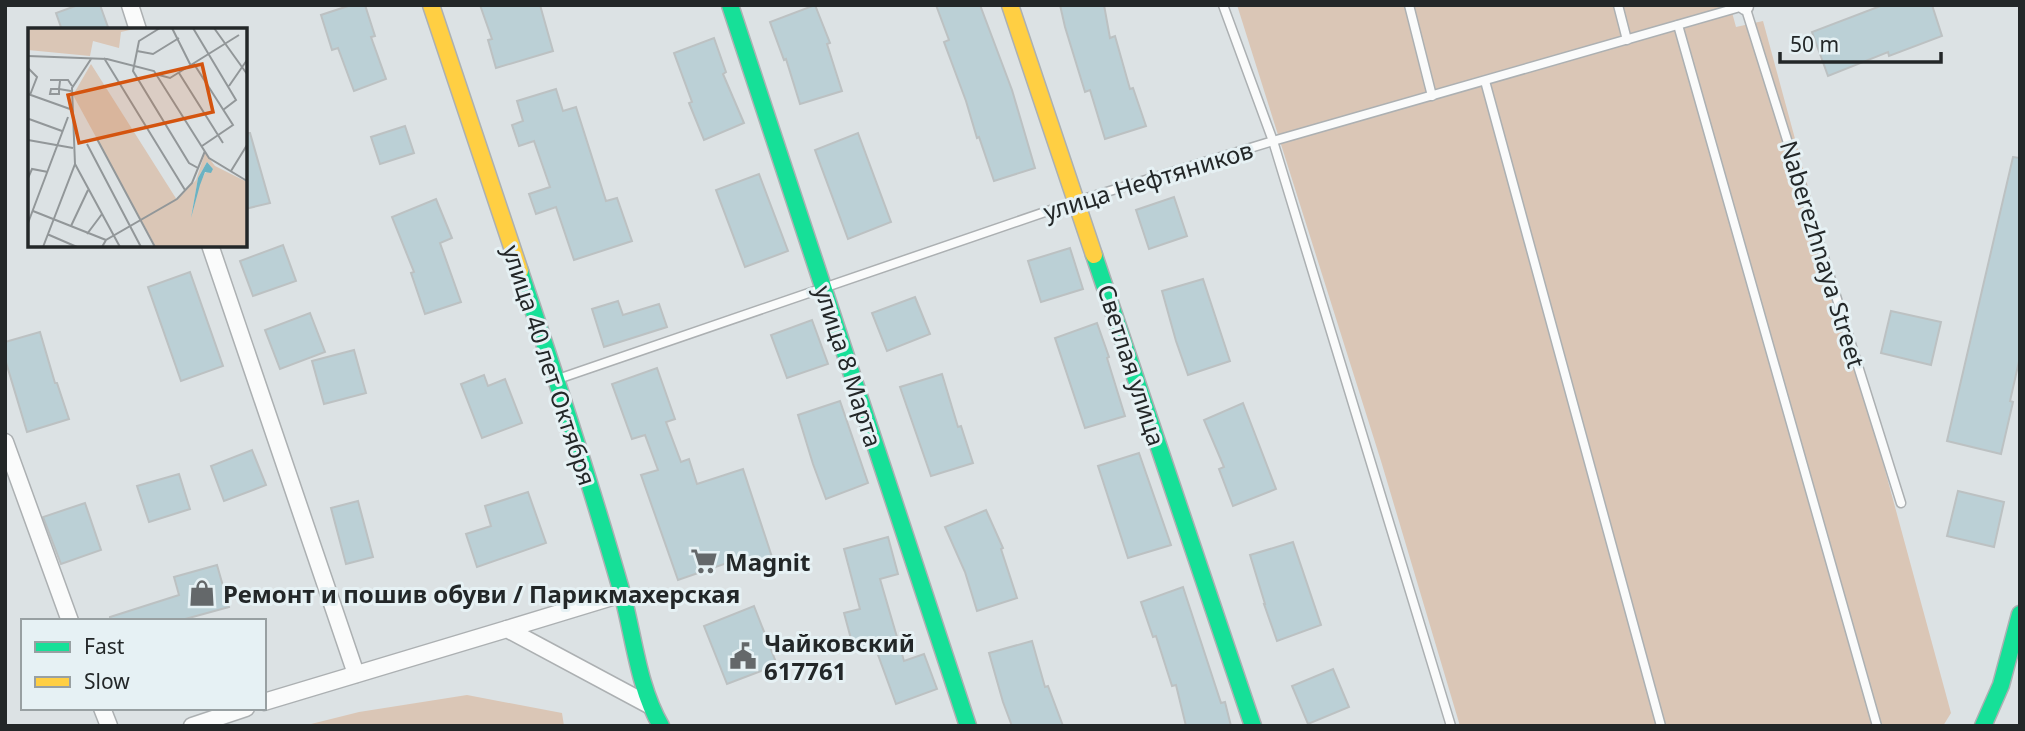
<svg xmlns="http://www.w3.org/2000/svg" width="2025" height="731" viewBox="0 0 2025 731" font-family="'Noto Sans',sans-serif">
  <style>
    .green { fill: #dac6b6 }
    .building { fill: #bbd0d6; stroke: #bcc1c2; stroke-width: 2 }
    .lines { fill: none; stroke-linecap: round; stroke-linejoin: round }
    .lane-casing { stroke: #acb0b2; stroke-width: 11 }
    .street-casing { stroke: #acb0b2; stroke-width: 19 }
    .fast-casing { stroke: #acb0b2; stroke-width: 19 }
    .slow-casing { stroke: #acb0b2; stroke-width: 19 }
    .lane { stroke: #fafbfb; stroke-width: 8 }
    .street { stroke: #fafbfb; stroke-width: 16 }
    .fast { stroke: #16e098; stroke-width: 16 }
    .slow { stroke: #ffcf43; stroke-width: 16 }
    .labels { text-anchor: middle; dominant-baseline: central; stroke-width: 6; stroke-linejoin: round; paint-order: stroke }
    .street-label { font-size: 24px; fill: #232728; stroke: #e6f1f4 }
    .poi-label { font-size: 24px; font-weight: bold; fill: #232728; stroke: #e6f1f4; text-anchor: start }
    .inset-road { fill: none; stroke: #929799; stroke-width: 2 }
    .view { fill: #d4540f; fill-opacity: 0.15; stroke: #d4540f; stroke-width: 3.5 }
    .inset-edge { fill: none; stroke: #232728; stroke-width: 3.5 }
  </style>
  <rect width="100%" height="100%" fill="#dce2e4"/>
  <g class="green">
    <path d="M1237,5H1730L1736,27L1763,21L1951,713L1943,726H1460L1381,461Z"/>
    <path d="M467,695L562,713L564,726H303L359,712Z"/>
  </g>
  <g class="building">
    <path d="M78,5H100L109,30H62L56,13Z"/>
    <path d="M351,5H365L375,36L371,37L386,79L354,91L338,48L332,50L321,15Z"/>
    <path d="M480,5H540L553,51L496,68L488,40L492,39Z"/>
    <path d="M815,5L830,43L827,44L842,91L800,104L786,59L784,60L770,22Z"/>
    <path d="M936,5H980L1012,90L1035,168L994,181L979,137L977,138L966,101L944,42L949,40Z"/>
    <path d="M1060,5H1104L1110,38L1115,36L1130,89L1133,88L1146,126L1105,139L1090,90L1085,92L1065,27Z"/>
    <path d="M1883,5H1932L1942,36L1889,56L1888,52L1828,76L1812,32Z"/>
    <path d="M714,38L726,72L723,74L744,123L704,140L689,103L692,102L674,53Z"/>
    <path d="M556,89L563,111L576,107L606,201L617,198L632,241L574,260L556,207L536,214L529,194L550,187L534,141L519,146L512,125L523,121L517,101Z"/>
    <path d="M405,126L414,153L380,164L371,137Z"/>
    <path d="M245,133H250L270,203L245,209Z"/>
    <path d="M858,133L891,222L848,239L815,150Z"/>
    <path d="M2013,157L2020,158V357L2010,401L2013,402L2001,454L1947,441Z"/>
    <path d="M759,174L788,251L745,267L716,190Z"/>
    <path d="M1174,197L1187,236L1149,249L1136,210Z"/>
    <path d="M436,199L452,238L440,243L461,302L425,314L411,273L414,272L392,217Z"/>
    <path d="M283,245L296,281L253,296L240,261Z"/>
    <path d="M1070,248L1083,289L1041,302L1028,261Z"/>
    <path d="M190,272L223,366L181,381L148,287Z"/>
    <path d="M1203,279L1230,361L1188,375L1176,341L1162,291Z"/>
    <path d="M915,297L930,334L887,351L872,313Z"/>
    <path d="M618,301L623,315L659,304L667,327L604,347L592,309Z"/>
    <path d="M1891,311L1941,322L1931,365L1881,353Z"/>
    <path d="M310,313L325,352L280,369L265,330Z"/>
    <path d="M812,320L828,364L787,378L771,335Z"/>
    <path d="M1097,323L1109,357L1107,358L1125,416L1085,428L1055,338Z"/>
    <path d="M40,332L55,383H57L69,419L27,432L5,359V342Z"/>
    <path d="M354,350L366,393L324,404L312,361Z"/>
    <path d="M657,368L675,419L666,422L681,462L689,459L697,484L743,469L773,560L751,567L747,556L678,580L641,475L658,470L645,435L632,439L612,384Z"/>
    <path d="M942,374L958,427L961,426L973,463L931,476L900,387Z"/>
    <path d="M484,375L488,386L505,379L522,423L482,438L461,384Z"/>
    <path d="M840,401L868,483L826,499L813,464L798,415Z"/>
    <path d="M1243,403L1276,489L1233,506L1219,469L1224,467L1204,420Z"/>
    <path d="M252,450L266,485L224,501L211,466Z"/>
    <path d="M1139,453L1171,545L1128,558L1098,466Z"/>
    <path d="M179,474L190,509L149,522L137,486Z"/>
    <path d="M1958,491L2004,502L1994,547L1947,536Z"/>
    <path d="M528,492L546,543L477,567L466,534L491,526L485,506Z"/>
    <path d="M358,501L373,557L346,564L331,508Z"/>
    <path d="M85,503L101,550L61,564L43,517Z"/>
    <path d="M986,510L1003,548L1001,549L1017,598L977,611L965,572L945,527Z"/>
    <path d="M888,537L898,574L880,579L904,661L924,654L937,689L896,704L874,644L854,650L844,613L860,609L844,549Z"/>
    <path d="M1293,542L1321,625L1277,641L1264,604H1265L1250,555Z"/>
    <path d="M217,565L229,607L178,621H110V617L179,595L174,577Z"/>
    <path d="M1183,587L1221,703L1225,702L1231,726H1186L1176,685L1172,686L1156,636L1153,637L1141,602Z"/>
    <path d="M754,606L777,665L727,684L704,626Z"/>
    <path d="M1032,641L1045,687L1048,686L1063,726H1012L1003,702L989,653Z"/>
    <path d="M1333,669L1349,707L1308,724L1292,686Z"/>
  </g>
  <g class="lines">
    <defs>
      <g id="lane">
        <path d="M1223,5L1273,141L1451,726"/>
        <path d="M1409,5L1432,96"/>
        <path d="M1618,5L1627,40"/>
        <path d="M1745,6L1901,503"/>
        <path d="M1678,25L1877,726"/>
        <path d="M1485,81L1661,726"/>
        <path d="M558,379L1077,201L1273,141L1747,5"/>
      </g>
      <g id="street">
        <path d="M130,5L138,30"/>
        <path d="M1745,5V6"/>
        <path d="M210,245L356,674"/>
        <path d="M5,442L70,621"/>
        <path d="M507,629L622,594"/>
        <path d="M264,702L507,629L649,705"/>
        <path d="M102,708L109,726"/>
        <path d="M192,726L246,708"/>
      </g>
      <g id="fast">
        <path d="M730,5L968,726"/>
        <path d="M1094,255L1253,726"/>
        <path d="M520,271C556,377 591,485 622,593C634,637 638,686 661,726"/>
        <path d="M1983,726L2001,685L2020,614"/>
      </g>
      <g id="slow">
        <path d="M431,5L520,271"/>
        <path d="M1010,5L1094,255"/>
      </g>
    </defs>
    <use href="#lane" class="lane-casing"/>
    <use href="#street" class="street-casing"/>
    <use href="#fast" class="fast-casing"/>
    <use href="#slow" class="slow-casing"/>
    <use href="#lane" class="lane"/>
    <use href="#street" class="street"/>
    <use href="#fast" class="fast"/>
    <use href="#slow" class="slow"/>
  </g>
  <defs>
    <symbol id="supermarket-bare" viewBox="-9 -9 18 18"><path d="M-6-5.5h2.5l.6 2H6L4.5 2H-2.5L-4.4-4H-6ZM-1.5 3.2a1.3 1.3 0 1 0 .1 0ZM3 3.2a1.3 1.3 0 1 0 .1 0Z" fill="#64686a" stroke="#e6f1f4" stroke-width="2.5" paint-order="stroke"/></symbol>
    <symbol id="shop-bare" viewBox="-9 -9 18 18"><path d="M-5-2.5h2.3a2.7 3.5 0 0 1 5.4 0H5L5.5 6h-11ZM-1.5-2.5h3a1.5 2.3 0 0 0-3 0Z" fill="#64686a" stroke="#e6f1f4" stroke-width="2.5" paint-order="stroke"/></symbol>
    <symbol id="civic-bare" viewBox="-9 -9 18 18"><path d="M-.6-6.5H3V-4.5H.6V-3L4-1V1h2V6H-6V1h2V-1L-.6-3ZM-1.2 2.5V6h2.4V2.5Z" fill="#64686a" stroke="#e6f1f4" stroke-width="2.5" paint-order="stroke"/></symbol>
  </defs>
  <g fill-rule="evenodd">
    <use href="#supermarket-bare" x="685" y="542" width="38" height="38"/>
    <use href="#shop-bare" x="183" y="574" width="38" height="38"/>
    <use href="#civic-bare" x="724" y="637" width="38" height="38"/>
  </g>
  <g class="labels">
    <g class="street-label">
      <text transform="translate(1148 180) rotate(-17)">улица Нефтяников</text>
      <text transform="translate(1823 254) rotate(73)">Naberezhnaya Street</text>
      <text transform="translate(550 365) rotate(72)">улица 40 лет Октября</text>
      <text transform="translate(1132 365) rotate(72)">Светлая улица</text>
      <text transform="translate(849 366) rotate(72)">улица 8 Марта</text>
    </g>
    <g class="poi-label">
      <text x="725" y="561">Magnit</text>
      <text x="223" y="593">Ремонт и пошив обуви / Парикмахерская</text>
      <text x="764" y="642">Чайковский<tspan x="764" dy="28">617761</tspan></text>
    </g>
  </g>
  <g transform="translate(28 28)">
    <rect width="219" height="219" fill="#dce2e4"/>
    <path d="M0,0H110L93,4L91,20L65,13L62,28L0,22ZM63,36L149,172L168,152L177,125L187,138L219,154V219H128L45,67ZM179,134L185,141L177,145L171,157L163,190L170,150Z" fill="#dac6b6" fill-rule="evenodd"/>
    <path d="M179,134L185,141L183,145L177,144L172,157L163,190L170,150Z" fill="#6bb2c2"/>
    <path class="inset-road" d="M132,0L111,13L105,43L161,135L170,140M144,0L163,38M165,0L208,72L195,82M186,0L219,46M109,23L125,26L151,10M0,28L79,31L126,43L181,130L219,153M76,30L157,162M166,36L205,97L174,118M0,40L9,49L2,67M151,45L195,115M131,47L142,50L211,7M22,52H40L44,58M32,53L31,61V66H22L23,61H31L43,63M201,58L219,32M0,66L42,81M1,91L34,103M69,111L127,219M0,112L45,120M59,116L113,219M47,136L92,219M203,143L219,117M0,150L4,141L20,144M5,183L78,212M0,195L40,89M43,198L60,162M19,206L49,219M59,206L74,186M15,219L47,136L44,60L63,31M74,219L78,212L149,171L164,155L177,123"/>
    <path class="view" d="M174,36L185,84L51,115L40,67Z"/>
    <rect width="219" height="219" class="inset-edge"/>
  </g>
  <rect width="2025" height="731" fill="none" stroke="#232728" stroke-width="14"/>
  <rect x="21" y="619" width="245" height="91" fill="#e6f1f4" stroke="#98a0a2" stroke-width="2"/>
  <rect x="35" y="642" width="35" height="10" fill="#16e098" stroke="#98a0a2" stroke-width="2"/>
  <text x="84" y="654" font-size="21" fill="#232728">Fast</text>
  <rect x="35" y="677" width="35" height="10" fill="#ffcf43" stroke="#98a0a2" stroke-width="2"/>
  <text x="84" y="689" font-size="21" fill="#232728">Slow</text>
  <path d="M1780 52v10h161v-10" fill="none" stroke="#232728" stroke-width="3.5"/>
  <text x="1790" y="52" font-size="21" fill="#232728" stroke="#e6f1f4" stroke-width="5" paint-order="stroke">50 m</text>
</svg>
